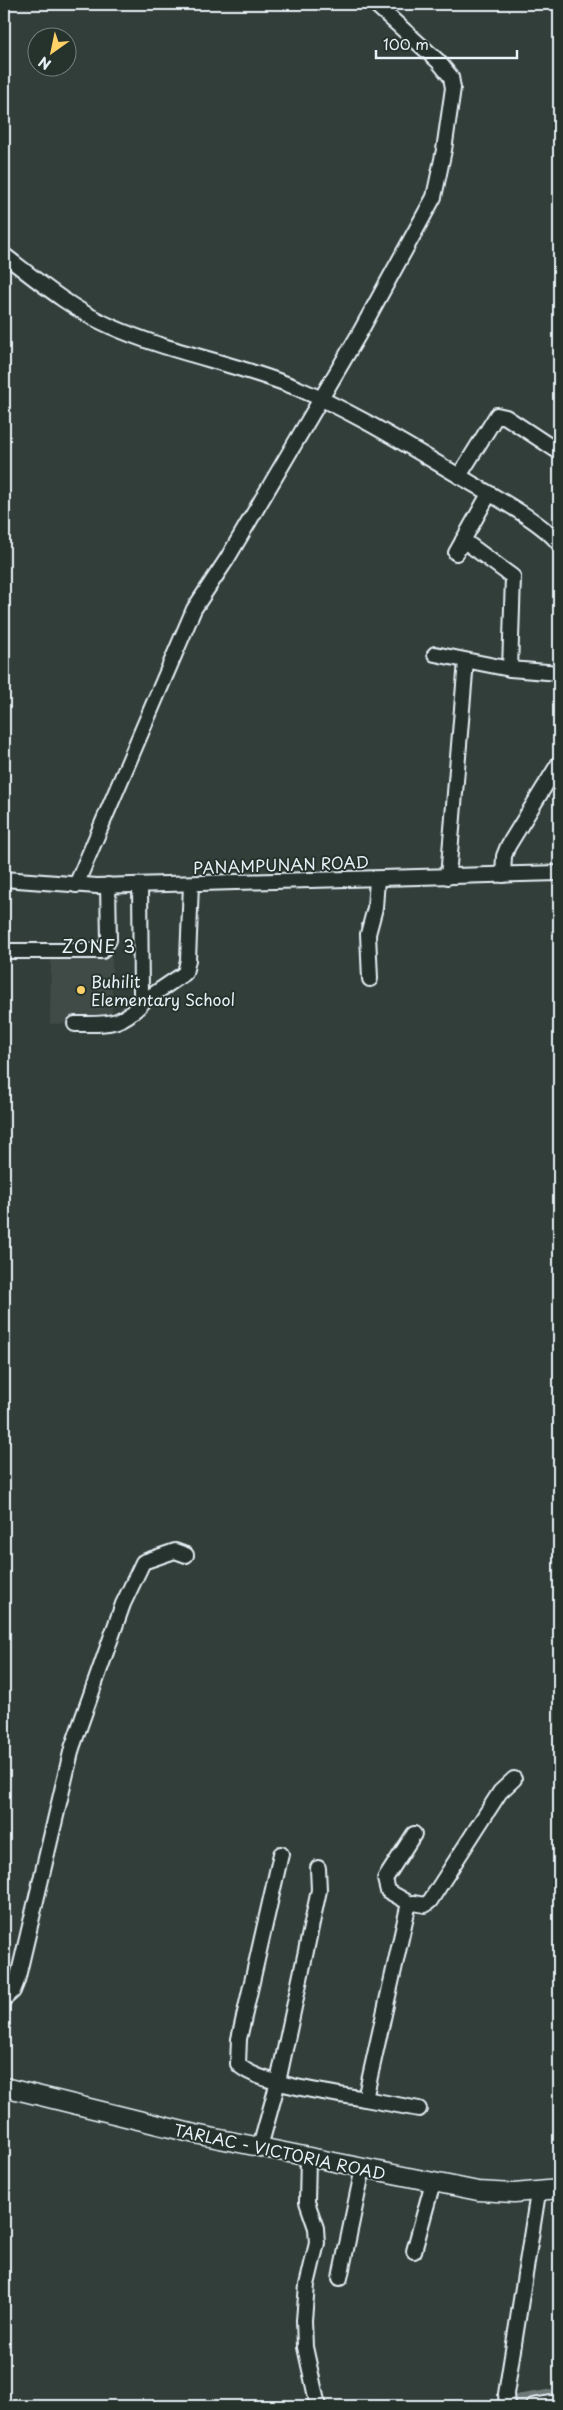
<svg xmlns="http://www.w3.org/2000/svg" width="563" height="2410" viewBox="0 0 563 2410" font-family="'Playpen Sans',sans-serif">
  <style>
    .built { fill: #3f4b46 }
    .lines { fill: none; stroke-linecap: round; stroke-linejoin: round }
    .river { stroke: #6d7978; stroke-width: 18 }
    .minor-casing { stroke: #e8f1f8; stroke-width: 18 }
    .major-casing { stroke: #e8f1f8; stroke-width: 21 }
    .minor { stroke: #26332d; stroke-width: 14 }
    .major { stroke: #26332d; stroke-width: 18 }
    .poi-dot { fill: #ffd166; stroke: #26332d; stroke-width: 2 }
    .labels { text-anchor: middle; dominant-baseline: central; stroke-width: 4; stroke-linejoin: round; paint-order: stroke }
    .street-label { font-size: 16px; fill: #e8f1f8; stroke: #26332d }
    .poi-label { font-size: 16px; fill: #e8f1f8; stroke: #26332d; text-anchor: start }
    .neighbourhood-label { font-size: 18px; letter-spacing: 1px; fill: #e8f1f8; stroke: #26332d }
  </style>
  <rect width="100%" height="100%" fill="#323e39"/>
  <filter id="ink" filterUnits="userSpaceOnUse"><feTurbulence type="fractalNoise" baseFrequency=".02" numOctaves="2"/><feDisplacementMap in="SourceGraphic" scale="10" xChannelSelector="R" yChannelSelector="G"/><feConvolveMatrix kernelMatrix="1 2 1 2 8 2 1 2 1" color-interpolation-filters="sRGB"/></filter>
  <g filter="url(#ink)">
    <path class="built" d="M51,956L112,957V1022L50,1024Z"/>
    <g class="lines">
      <path class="river" d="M503,2406L549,2399"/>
      <defs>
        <g id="minor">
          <path d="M4,255C38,281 71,309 110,326C170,353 236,363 297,388C356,413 411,448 466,480C490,494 544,523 559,544"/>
          <path d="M459,476L497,415L506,417L559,452"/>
          <path d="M463,540L513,577L510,669L559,673"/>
          <path d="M456,553L489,494"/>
          <path d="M435,654L510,669"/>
          <path d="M503,875L504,856L508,846L559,763"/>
          <path d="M448,877L466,661"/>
          <path d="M4,879L97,886L559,873"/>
          <path d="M76,885L194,609L227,559L359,334L434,197L444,150L453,88L451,77L438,61L375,4"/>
          <path d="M140,885L141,994L145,1000L185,973L188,960L191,884"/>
          <path d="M4,951H102L109,940L108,885"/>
          <path d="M370,979L368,934L375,908L377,879"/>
          <path d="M75,1024C108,1024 121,1027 145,1000"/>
          <path d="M281,1854L239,2039L238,2064C255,2084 337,2094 365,2099L408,1907L414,1903L425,1905L430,1901L500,1792L514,1779"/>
          <path d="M411,1904L388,1891L385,1879L414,1834"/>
          <path d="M4,1999L13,1991L17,1981L72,1748L123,1604L143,1562L175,1551L186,1555"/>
          <path d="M365,2099L419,2109"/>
          <path d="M260,2147L278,2082L319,1890L318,1868"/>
          <path d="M308,2158L307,2202L316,2228L317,2243L307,2285L304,2320L305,2347L318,2406"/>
          <path d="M414,2251L433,2182"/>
          <path d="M340,2278L363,2168"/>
          <path d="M507,2406L506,2394L538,2193"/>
          <path d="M533,2406L559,2402"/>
        </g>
        <path id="major" d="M4,2087L195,2134L478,2191L514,2193L559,2189"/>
      </defs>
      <use href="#minor" class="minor-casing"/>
      <use href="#major" class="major-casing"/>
      <use href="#minor" class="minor"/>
      <use href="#major" class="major"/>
    </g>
  </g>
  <circle class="poi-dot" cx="81" cy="990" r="5"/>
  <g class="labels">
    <g class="street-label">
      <text transform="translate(281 864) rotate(-2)">PANAMPUNAN ROAD</text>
      <text transform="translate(280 2151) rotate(12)">TARLAC - VICTORIA ROAD</text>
    </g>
    <g class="poi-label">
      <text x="91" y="981">Buhilit<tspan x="91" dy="18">Elementary School</tspan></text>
    </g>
    <g class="neighbourhood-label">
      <text x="99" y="945">ZONE 3</text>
    </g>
  </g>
  <rect width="563" height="2410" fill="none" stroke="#26332d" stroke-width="20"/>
  <rect x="10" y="10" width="543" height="2390" fill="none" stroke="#e8f1f8" stroke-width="2" filter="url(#ink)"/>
  <g transform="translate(52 52) rotate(213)"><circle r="24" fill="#26332d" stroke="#747f7e"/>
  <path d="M0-4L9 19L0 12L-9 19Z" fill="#ffd166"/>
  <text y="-8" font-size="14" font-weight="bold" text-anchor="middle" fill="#e8f1f8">N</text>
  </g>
  <path d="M376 50v8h141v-8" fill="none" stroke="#e8f1f8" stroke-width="2.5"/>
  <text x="383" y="50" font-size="15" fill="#e8f1f8" stroke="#26332d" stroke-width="4" paint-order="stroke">100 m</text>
</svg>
